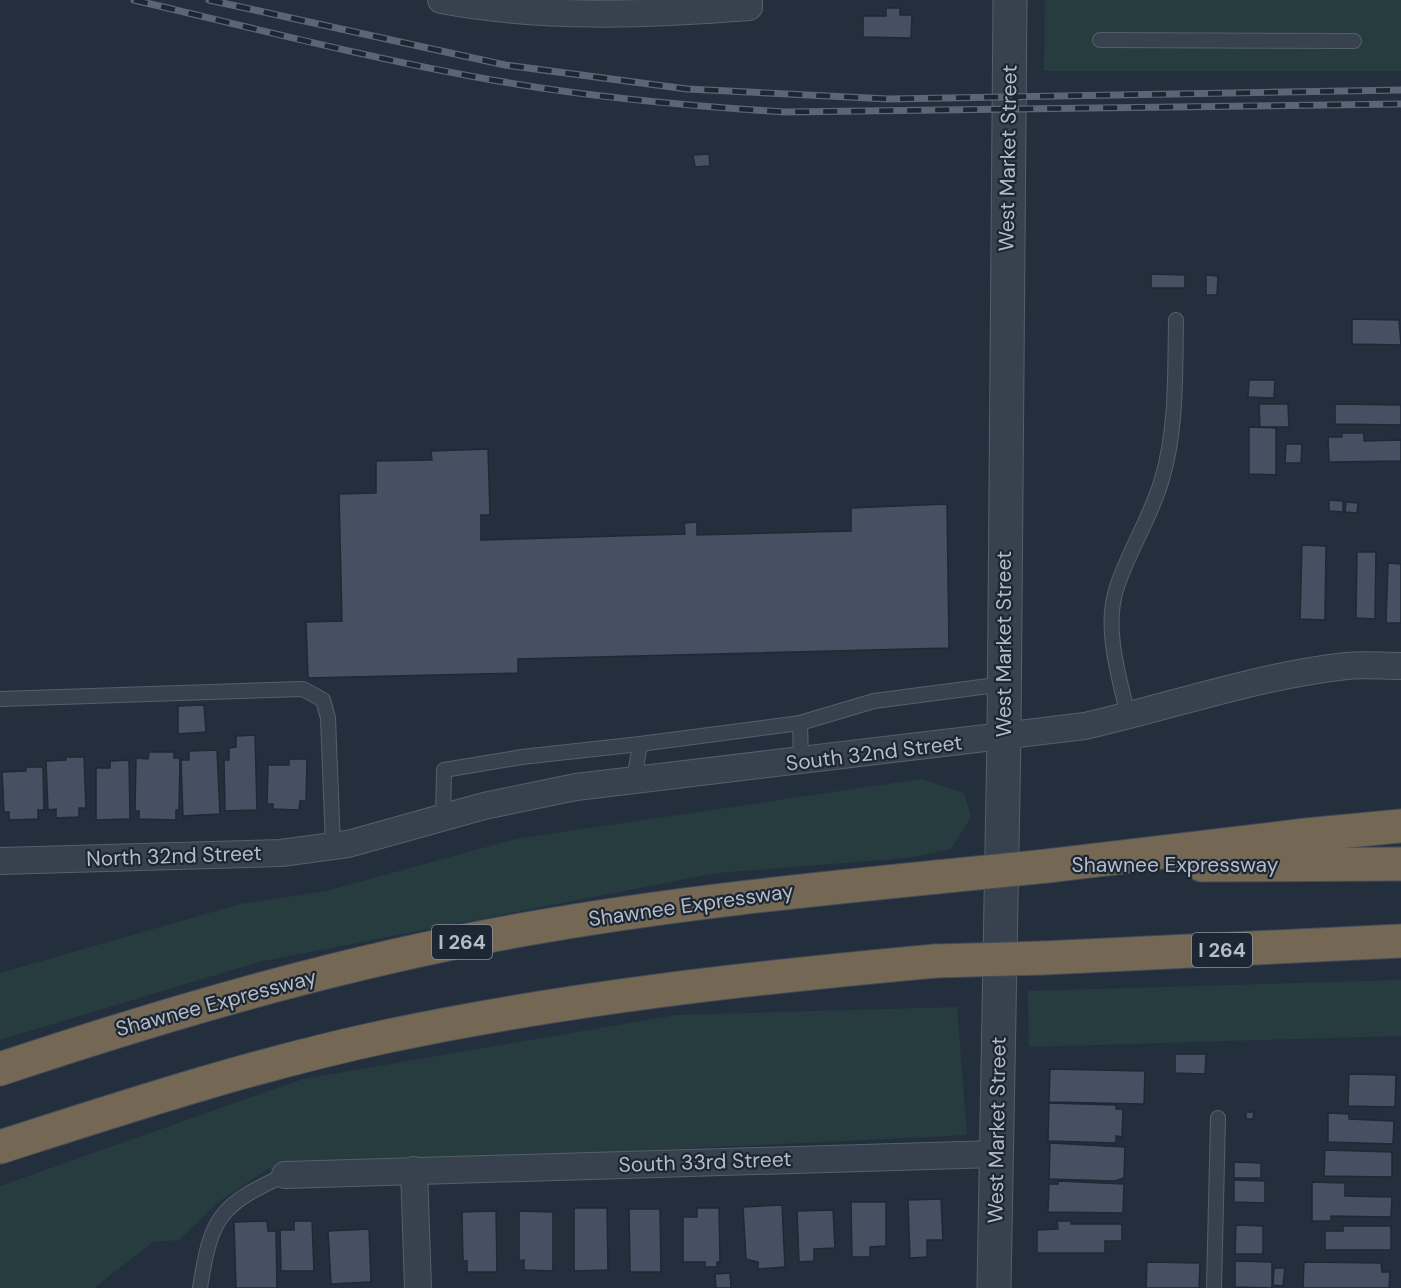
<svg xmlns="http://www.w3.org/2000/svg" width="1401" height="1288" viewBox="0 0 1401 1288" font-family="'DM Sans',sans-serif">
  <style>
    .green { fill: #263c3f }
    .building { fill: #455162; stroke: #1f2835; stroke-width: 1.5 }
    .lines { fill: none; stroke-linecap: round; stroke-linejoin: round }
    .service-casing { stroke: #565f6c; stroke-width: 16 }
    .minor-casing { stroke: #565f6c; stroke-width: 28 }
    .tertiary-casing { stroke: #565f6c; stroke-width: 35 }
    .motorway-casing { stroke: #434c59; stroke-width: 35 }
    .service { stroke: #38414e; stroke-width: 14 }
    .minor { stroke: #38414e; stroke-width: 26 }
    .tertiary { stroke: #38414e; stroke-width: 33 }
    .motorway { stroke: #746855; stroke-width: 33 }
    .rail-casing { stroke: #5a6575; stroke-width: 7 }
    .rail { stroke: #1d2633; stroke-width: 4.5; stroke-dasharray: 14; stroke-linecap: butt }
    .motorway-bridge-casing { stroke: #434c59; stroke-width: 35; stroke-linecap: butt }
    .motorway-bridge { stroke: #746855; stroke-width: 33 }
    .labels { text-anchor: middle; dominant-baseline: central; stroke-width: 4.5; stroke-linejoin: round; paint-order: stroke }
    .shield { fill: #1d2633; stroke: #878f9c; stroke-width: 1.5 }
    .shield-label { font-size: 20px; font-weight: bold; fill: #b4bcc9 }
    .street-label { font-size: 21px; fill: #b4bcc9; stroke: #1d2633 }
  </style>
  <rect width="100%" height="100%" fill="#242f3e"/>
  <g class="green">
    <path d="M1045,0H1401V71H1044Z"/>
    <path d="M921,779L964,793L971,817L951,849L907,858L717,873L259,962L0,1040V973L240,904L326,891L515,839Z"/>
    <path d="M1401,980V1036L1029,1047L1028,991Z"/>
    <path d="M957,1007L967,1135L268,1169L217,1203L179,1240L153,1242L94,1288H0V1186L303,1079L676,1015Z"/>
  </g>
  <g class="building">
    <path d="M886,8H900V15H912L911,38L863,37V16H886Z"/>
    <path d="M709,154L710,166L695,167L693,155Z"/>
    <path d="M1151,274L1185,275V288H1151Z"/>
    <path d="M1206,275L1218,276L1217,295H1206Z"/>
    <path d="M1352,319L1399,320L1401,345L1352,344Z"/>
    <path d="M1249,380H1275L1274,398L1248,397Z"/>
    <path d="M1259,404H1288L1289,427H1260Z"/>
    <path d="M1335,404L1401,405V425L1335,424Z"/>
    <path d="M1249,427L1276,428V475L1249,474Z"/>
    <path d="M1342,433H1364V441L1401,440V461L1329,462L1328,437H1342Z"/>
    <path d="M1286,444H1302L1301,463H1285Z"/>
    <path d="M488,449L490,515H481V540L685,534L684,523L697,522V535L851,531V508L947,504L949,648L518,659V673L308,678L306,622L342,621L339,494L376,493V461L432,460L431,451Z"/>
    <path d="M1329,500L1343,501V512L1329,511Z"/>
    <path d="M1346,502L1358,503L1357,513L1345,512Z"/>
    <path d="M1302,545L1326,546L1325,620L1300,619Z"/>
    <path d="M1357,552H1376L1375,619L1356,618Z"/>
    <path d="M1388,563L1401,564V623H1386Z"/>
    <path d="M204,705L206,732L178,734V706Z"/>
    <path d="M255,735L257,810L225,811L224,760H229V748L236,747V736Z"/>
    <path d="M217,750L220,814L183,816L181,760H189V751Z"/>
    <path d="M149,752H174V758H180L179,810H176V820L139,819V811H135L136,758L148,759Z"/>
    <path d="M66,757H84L86,808H79V817L56,818V809L48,810L46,761L66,760Z"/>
    <path d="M289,759H307L306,801H300L299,810L273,809V804H267L268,765H289Z"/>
    <path d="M129,760L130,819L96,820V768H110V761Z"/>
    <path d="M26,767H43L44,810H38V819L9,820V812H4L2,772L26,771Z"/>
    <path d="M1175,1054H1206L1205,1074L1175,1073Z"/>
    <path d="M1050,1069L1145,1071L1144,1104L1049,1102Z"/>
    <path d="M1349,1074L1396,1075L1395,1107L1348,1106Z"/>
    <path d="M1049,1103L1116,1105V1109H1123L1122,1137L1116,1136V1143L1048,1141Z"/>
    <path d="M1246,1112H1254L1253,1119H1246Z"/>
    <path d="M1328,1113L1349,1114V1119L1394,1121L1393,1144L1328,1142Z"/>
    <path d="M1050,1143L1125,1147L1124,1178L1115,1181L1049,1179Z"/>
    <path d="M1325,1150L1392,1152V1177L1324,1176Z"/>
    <path d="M1234,1162L1261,1163V1178H1234Z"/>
    <path d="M1234,1180L1265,1181V1203L1234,1202Z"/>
    <path d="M1058,1181L1124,1184L1123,1213L1048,1212L1049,1184H1058Z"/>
    <path d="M1312,1182L1345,1183V1196L1392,1197L1391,1217L1331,1216V1221H1312Z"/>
    <path d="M941,1199L943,1240H927V1257L910,1258L908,1200Z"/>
    <path d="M851,1202H886V1246L870,1247V1257H852Z"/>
    <path d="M782,1205L785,1267L758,1269V1262L746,1259L743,1207Z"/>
    <path d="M574,1208H607L608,1270L574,1271Z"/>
    <path d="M697,1208H719L720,1262H717V1267H705V1262H683V1217H697Z"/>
    <path d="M629,1209H660L661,1272H630Z"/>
    <path d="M833,1210L835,1248L814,1249V1261L799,1262L797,1211Z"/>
    <path d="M496,1211L497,1272H467V1261H463L462,1212Z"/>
    <path d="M519,1211L553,1212V1271L524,1270V1260L519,1261Z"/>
    <path d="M267,1221L268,1231H276L277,1288H236L234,1222Z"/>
    <path d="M294,1221H312L314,1271H281L280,1230H294Z"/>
    <path d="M1057,1221H1071V1224H1122V1241H1105V1253H1037V1230L1058,1229Z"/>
    <path d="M1236,1225L1263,1226V1254H1235Z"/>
    <path d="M1343,1226H1391V1250H1325V1231H1343Z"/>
    <path d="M369,1229L371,1282L331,1284L328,1231Z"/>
    <path d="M1235,1261L1272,1262V1288L1235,1287Z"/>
    <path d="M1147,1262L1200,1263L1199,1288H1146Z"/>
    <path d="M1304,1262L1381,1263L1382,1272H1390L1389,1288H1303Z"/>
    <path d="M1274,1268H1285L1283,1286L1273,1285Z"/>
    <path d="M730,1273L731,1288H716L715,1274Z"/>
  </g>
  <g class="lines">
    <defs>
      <g id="service">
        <path d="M1100,40L1354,41"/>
        <path d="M0,699L303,689L323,700L328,718L333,846"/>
        <path d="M1128,716C1119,676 1104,630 1116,590C1128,551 1151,518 1162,479C1177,429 1175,372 1176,320"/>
        <path d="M801,761L800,723L874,701L1004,684"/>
        <path d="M634,780L640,744L800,723"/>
        <path d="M443,818L444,770L522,757L640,744"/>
        <path d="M200,1288C211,1216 220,1205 285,1175"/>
        <path d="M1214,1288L1218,1118"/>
      </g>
      <g id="minor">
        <path d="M441,0C543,19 646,15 749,7V0"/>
        <path d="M0,861L281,853L348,844L484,806L576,787L1085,726C1172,706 1257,676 1346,666C1364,664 1383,666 1401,666"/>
        <path d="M414,1170L418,1288"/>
        <path d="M285,1175L996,1154"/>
      </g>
      <path id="tertiary" d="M994,1288L1004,737L1010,0"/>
      <g id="motorway">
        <path d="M1202,865L1401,864"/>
        <path d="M1047,866L1306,835L1401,826"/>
        <path d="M1043,958L1401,941"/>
        <path d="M0,1069C180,1009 363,956 550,925C679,903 808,890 937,877"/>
        <path d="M0,1147C128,1106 256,1064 388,1036C568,998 751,978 935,961"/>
      </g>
    </defs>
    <use href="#service" class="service-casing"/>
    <use href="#minor" class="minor-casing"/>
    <use href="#tertiary" class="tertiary-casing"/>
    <use href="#motorway" class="motorway-casing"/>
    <use href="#service" class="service"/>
    <use href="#minor" class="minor"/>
    <use href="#tertiary" class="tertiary"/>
    <use href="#motorway" class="motorway"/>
    <defs>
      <g id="rail">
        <path d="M134,0C257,29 380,61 504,82C597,98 690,106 785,112L1401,104"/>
        <path d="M209,0L505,65L687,89L889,99L1401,90"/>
      </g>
    </defs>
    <use href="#rail" class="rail-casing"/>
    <use href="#rail" class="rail"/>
    <defs>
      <g id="motorway-bridge">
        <path d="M937,877L1047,866"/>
        <path d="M935,961L1043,958"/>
      </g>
    </defs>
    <use href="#motorway-bridge" class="motorway-bridge-casing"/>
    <use href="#motorway-bridge" class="motorway-bridge"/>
  </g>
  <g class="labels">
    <g class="shield">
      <rect x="432" y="925" width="60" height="34" rx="4.5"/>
      <rect x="1192" y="933" width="60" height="34" rx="4.5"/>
    </g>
    <g class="shield-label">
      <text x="462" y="942">I 264</text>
      <text x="1222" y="950">I 264</text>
    </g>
    <g class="street-label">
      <text transform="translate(1008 158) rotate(-89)">West Market Street</text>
      <text transform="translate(1004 644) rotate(-90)">West Market Street</text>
      <text transform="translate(874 753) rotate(-7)">South 32nd Street</text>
      <text transform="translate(174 856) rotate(-2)">North 32nd Street</text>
      <text x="1175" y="865">Shawnee Expressway</text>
      <text transform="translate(691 905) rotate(-8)">Shawnee Expressway</text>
      <text transform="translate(216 1003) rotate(-15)">Shawnee Expressway</text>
      <text transform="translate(997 1130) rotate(-89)">West Market Street</text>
      <text transform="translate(705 1162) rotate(-2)">South 33rd Street</text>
    </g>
  </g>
</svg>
